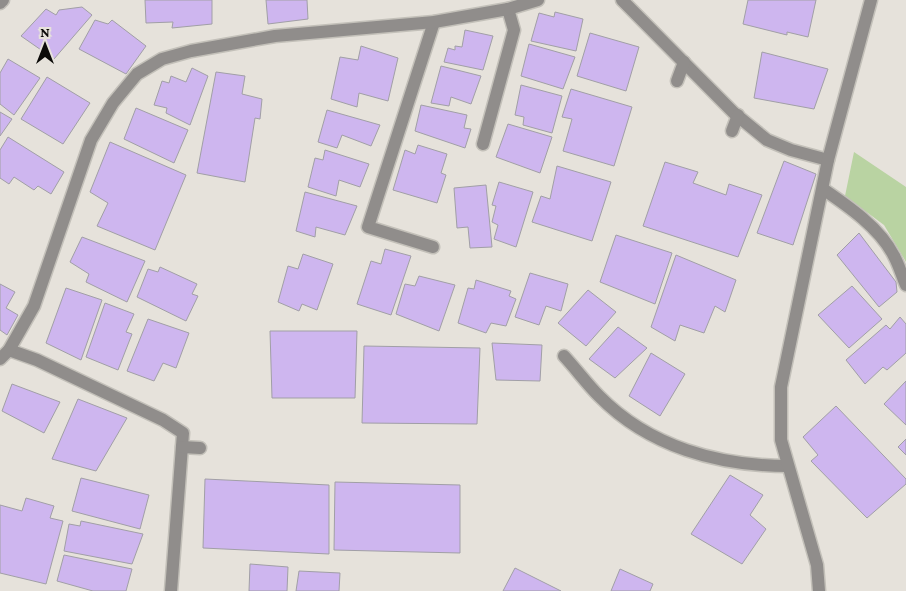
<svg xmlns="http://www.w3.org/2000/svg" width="906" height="591" viewBox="0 0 906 591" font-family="'Crimson Pro',serif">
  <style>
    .green { fill: #b9d3a2 }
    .building { fill: #ceb6ef; stroke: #a19fa6 }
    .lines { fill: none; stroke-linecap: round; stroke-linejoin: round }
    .minor-casing { stroke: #c3c0b9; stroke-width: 15 }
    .minor { stroke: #908d8b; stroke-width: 12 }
  </style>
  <rect width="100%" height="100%" fill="#e6e2db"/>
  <path class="green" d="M854,152L906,187V262L884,225L845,196Z"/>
  <g class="building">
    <path d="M145,0H212V24L172,28L173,22L146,23Z"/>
    <path d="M266,0H307L308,19L268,24Z"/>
    <path d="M748,0H816L808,37L787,32V35L743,24Z"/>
    <path d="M82,7L92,15L54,59L21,36L46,9L56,15L59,10Z"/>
    <path d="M555,12L583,19L576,51L531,41L539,13L554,17Z"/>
    <path d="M95,20L108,24L112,20L146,46L126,74L79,49Z"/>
    <path d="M465,30L493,36L483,70L444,62L448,48L455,50V46L462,47Z"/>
    <path d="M590,33L639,47L626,91L577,76Z"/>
    <path d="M529,44L575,57L563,89L521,76Z"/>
    <path d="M361,46L398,58L388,101L359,93L357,107L331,99L340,57L358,60Z"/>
    <path d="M762,52L828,69L814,109L754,98Z"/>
    <path d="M8,59L40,78L14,115L0,104V73Z"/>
    <path d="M441,66L481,76L471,104L451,97L449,106L431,103Z"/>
    <path d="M192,68L208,76L190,125L166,113L167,108L154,105L162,81L169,83L171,76L186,82Z"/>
    <path d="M216,72L245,76L242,94L262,99L260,119L255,118L245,182L197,173Z"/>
    <path d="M47,77L90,103L63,144L21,119Z"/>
    <path d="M521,85L562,96L552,133L523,125L524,117L515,115Z"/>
    <path d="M571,89L632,107L614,166L563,151L572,119L562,117Z"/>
    <path d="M421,105L467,115L464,128L471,129L465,148L415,131Z"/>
    <path d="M136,108L188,130L174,163L124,139Z"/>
    <path d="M327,110L380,125L371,146L342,135L337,148L318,142Z"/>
    <path d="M0,112L12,119L0,136Z"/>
    <path d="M508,124L552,137L540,173L496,157Z"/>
    <path d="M8,137L64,172L51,194L38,186L34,190L14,177L9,184L0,178V150Z"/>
    <path d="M110,142L186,175L155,250L97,226L108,203L90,192Z"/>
    <path d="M418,145L447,154L441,173L446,175L437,203L393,190L405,150L415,154Z"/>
    <path d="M325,150L369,164L360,187L339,180L336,196L308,187L315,158L323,160Z"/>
    <path d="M784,161L816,174L793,245L757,233Z"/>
    <path d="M665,162L698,172L693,183L726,195L729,184L762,195L738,257L643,226Z"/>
    <path d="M557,166L611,182L592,241L532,222L541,196L550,199Z"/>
    <path d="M499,182L533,192L516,247L494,239L498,225L492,222L496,206L492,205Z"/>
    <path d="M486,185L492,247L470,248L468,227L457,228L454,188Z"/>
    <path d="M305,192L357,206L345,235L316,227L315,237L296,231Z"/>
    <path d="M859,233L896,282L897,292L879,307L837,255Z"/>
    <path d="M616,235L672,253L655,304L600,282Z"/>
    <path d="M82,237L145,261L127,302L86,282L89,274L70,262Z"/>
    <path d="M385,249L411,256L391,315L357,304L371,261L381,264Z"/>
    <path d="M303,254L333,264L317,310L302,304L299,311L278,302L288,266L298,269Z"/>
    <path d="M676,255L736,280L725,312L715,306L704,333L680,325L675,341L651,327Z"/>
    <path d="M160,267L197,284L192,294L198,296L186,321L137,297L148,269L158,272Z"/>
    <path d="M530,273L568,284L561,311L546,306L539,325L515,317Z"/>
    <path d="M419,276L455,285L439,331L396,314L405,284L415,286Z"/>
    <path d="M476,280L511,291L509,296L516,299L506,326L491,323L486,333L458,323L468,288L474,289Z"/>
    <path d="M0,284L15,292L6,308L18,315L7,335L0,330Z"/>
    <path d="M852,286L882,319L849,348L818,315Z"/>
    <path d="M66,288L102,300L81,360L46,343Z"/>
    <path d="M588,290L616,312L586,346L558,323Z"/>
    <path d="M105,303L134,314L126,332L132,334L118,370L86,357Z"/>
    <path d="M900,317L906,324V353L887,370L883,367L865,384L846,360L886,325L890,329Z"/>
    <path d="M148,319L189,333L176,368L163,363L154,381L127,371Z"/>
    <path d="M618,327L647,348L615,378L589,359Z"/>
    <path d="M270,331H357L355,398H272Z"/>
    <path d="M492,343L542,345L540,381L496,380Z"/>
    <path d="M364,346L480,348L477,424L362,423Z"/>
    <path d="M651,353L685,374L660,416L629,396Z"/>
    <path d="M906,381V425L884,404Z"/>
    <path d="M12,384L60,402L44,433L2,411Z"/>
    <path d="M78,399L127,418L96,471L52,459Z"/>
    <path d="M836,406L906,479V484L867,518L811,461L818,455L803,437Z"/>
    <path d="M906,439V455L898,447Z"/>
    <path d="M730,475L763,495L750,515L766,529L742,564L691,534Z"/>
    <path d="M81,478L149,495L140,529L72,511Z"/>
    <path d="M205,479L329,485V554L203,548Z"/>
    <path d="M335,482L460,485V553L334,550Z"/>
    <path d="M26,498L54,506L50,518L63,521L46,584L0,573V505L22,511Z"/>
    <path d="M81,521L143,534L132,564L64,551L69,524L80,526Z"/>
    <path d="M64,555L132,569L126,591H93L57,581Z"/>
    <path d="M250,564L288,567L287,591H249Z"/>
    <path d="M515,568L561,591H503Z"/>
    <path d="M620,569L653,584L650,591H611Z"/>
    <path d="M299,571L340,573L339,591H296Z"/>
  </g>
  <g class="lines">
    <defs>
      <g id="minor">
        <path d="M622,0L734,113L767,140L791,150L828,160"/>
        <path d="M0,3L3,0"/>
        <path d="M677,81L684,62"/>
        <path d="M732,131L738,115"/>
        <path d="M483,144L514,30L508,9"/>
        <path d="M823,189C848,206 880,228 894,256C899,265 902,276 906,285"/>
        <path d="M433,247L368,227L434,22"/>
        <path d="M9,350L37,360L163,420L183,433L171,591"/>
        <path d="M564,356C576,369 587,384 599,396C649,447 719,466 788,466"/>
        <path d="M0,359L9,350L34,306L91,140L113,103L137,74L162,59L191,51L275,36L434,22L508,9L538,0"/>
        <path d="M182,447L200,448"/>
        <path d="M819,591L817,565L781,440V387L828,160L871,0"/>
      </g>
    </defs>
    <use href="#minor" class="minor-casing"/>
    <use href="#minor" class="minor"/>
  </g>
  <g transform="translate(45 45)" stroke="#e6e2db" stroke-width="4" paint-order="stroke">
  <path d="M0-4L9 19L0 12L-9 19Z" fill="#0c0b09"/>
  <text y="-8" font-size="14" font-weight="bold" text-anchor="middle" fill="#0c0b09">N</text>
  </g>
</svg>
